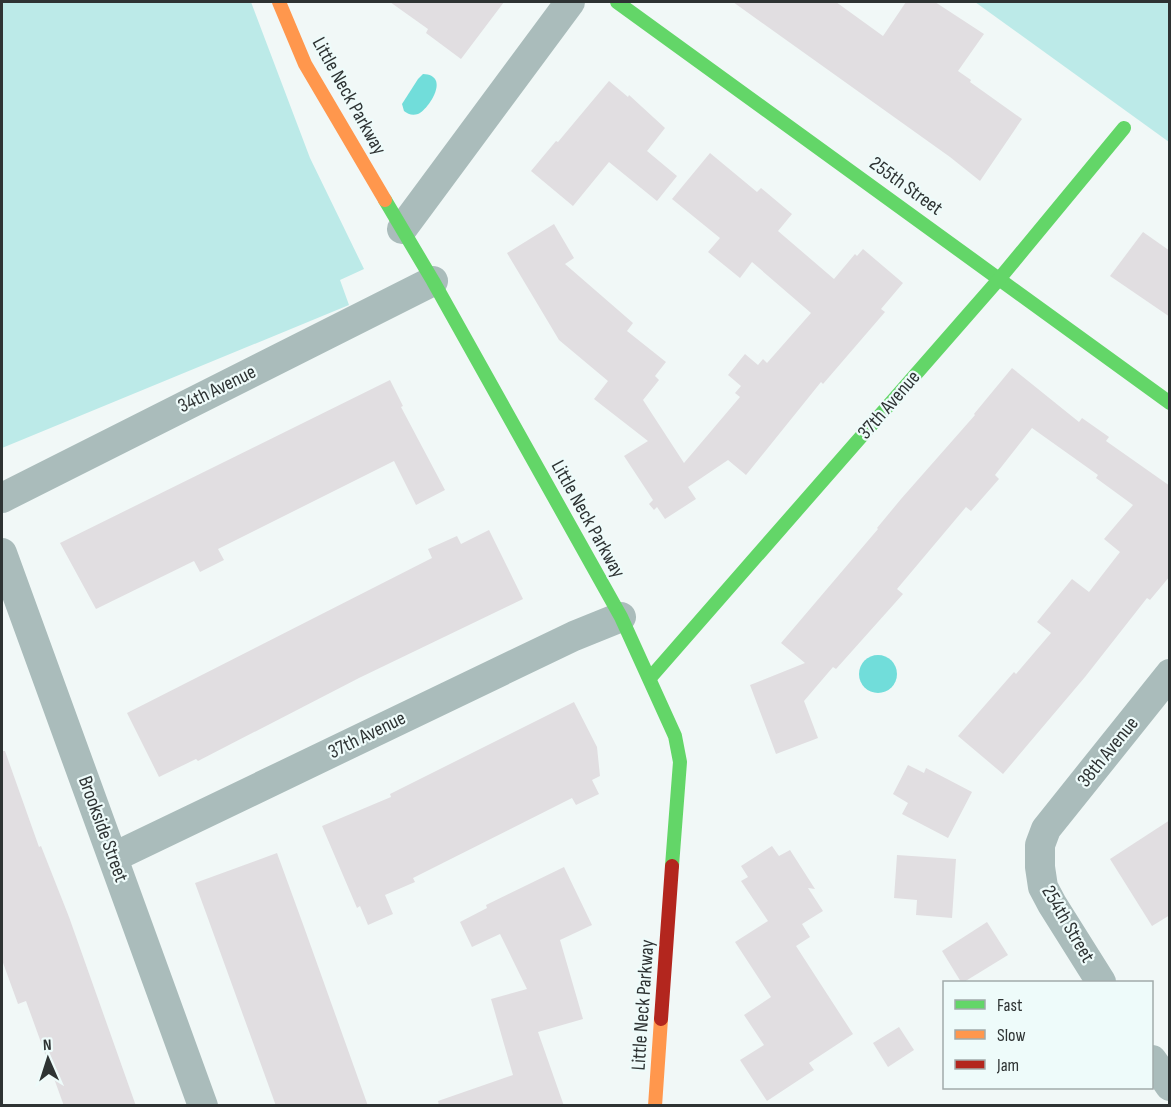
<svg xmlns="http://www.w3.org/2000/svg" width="1171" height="1107" viewBox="0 0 1171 1107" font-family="'Sofia Sans Condensed',sans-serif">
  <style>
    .green { fill: #bceae8 }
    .water { fill: #71ddda }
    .building { fill: #e1dee1 }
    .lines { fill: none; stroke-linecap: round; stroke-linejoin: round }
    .street { stroke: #aabcbb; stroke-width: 30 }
    .fast { stroke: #63d668; stroke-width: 14 }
    .slow { stroke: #ff974d; stroke-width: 14 }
    .jam { stroke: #b3261e; stroke-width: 14 }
    .labels { text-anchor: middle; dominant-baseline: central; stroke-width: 4.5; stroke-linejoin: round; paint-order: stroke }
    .street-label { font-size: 20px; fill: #2e3333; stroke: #eefbfa }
  </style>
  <rect width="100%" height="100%" fill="#f1f8f7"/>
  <g class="green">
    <path d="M2,2H251L310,158L364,269L340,280L349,305L2,448Z"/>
    <path d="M975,2H1169V142Z"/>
  </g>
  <g class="water">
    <path d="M423,74C451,75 429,109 418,114C412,116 408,114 404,111L402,104L418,79Z"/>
    <circle cx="878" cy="674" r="19"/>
  </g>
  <g class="building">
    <path d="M390,2H504L461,59L426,33L428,29Z"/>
    <path d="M733,2H836L883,36L906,2H935L984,34L958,71L971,80L970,82L1022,119L980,181L950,157Z"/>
    <path d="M609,81L628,97L629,95L665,128L647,151L677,176L657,201L609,162L573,206L531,171L556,141L558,142Z"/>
    <path d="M710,153L757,192L761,188L792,214L778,231L834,279L855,254L857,256L863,249L903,283L881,309L885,312L823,384L821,382L746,475L728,460L688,487L696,499L665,519L657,507L654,510L649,504L653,500L624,456L648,441L594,399L608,381L559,340L507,253L554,224L574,258L565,264L633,323L627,331L666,362L655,376L659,380L643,400L684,463L740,397L735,393L741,386L728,375L745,354L758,365L763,359L767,363L811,313L752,262L740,278L708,252L720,238L672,199Z"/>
    <path d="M1143,232L1170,251V317L1110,276Z"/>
    <path d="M1012,368L1079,422L1082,418L1109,437L1106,441L1170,486V576L1150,600L1147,598L1085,677L1003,774L958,736L1014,672L1016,674L1051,633L1037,622L1072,579L1089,592L1120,552L1104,539L1133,505L1096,478L1098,475L1032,428L995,475L999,479L971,511L966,507L897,589L903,594L836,669L833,667L804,701L818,738L776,754L750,685L805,663L781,643L878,529L877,528L901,499L975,415L974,414Z"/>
    <path d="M390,380L403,406L401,407L445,490L416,505L394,461L218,549L224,560L200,572L194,561L96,609L60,543Z"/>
    <path d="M489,530L523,599L359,678L198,761L196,759L159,777L127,713L432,558L428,549L457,536L461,544Z"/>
    <path d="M574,702L597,747L600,776L592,780L599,794L576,805L572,798L413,878L415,882L385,895L393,914L368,925L360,906L357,908L322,826L391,797L390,794Z"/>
    <path d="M2,751H5L39,847L41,846L69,917L136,1106H64L26,1001L18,1004L2,960Z"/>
    <path d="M908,765L924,773L926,768L972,792L948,838L902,814L908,803L893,794Z"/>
    <path d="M1170,820V915L1152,926L1110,859Z"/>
    <path d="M772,846L779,856L790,850L815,889L808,888L823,911L802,924L810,937L796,946L853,1034L809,1063L814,1070L767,1101L740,1060L764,1045L744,1015L771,997L735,942L768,921L741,881L748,877L741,866Z"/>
    <path d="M277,853L304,927L368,1106H276L206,913L195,883Z"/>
    <path d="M897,855L956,859L952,918L916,915L917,900L894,898Z"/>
    <path d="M564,867L592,925L560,940L583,1019L538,1032L564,1106H439L438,1101L513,1075L491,999L527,989L500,934L472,947L460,922L487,908L486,905Z"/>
    <path d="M987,922L1008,955L964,982H961L942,951Z"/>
    <path d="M899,1027L914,1050L888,1067L873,1043Z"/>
  </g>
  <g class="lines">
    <g class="street">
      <path d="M402,229L570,2"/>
      <path d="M2,498L433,281"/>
      <path d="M2,553L203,1106"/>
      <path d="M114,857L574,636L621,617"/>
      <path d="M1101,982L1052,904L1043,887L1040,867V845L1046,829L1170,674"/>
      <path d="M1152,1060L1170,1086"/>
    </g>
    <g class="fast">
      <path d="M617,2L1170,403"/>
      <path d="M385,200L433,281L621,617L675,736L680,762L672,866"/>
      <path d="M650,678L1000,278L1124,128"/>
    </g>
    <g class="slow">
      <path d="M279,2L305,64L385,200"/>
      <path d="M655,1106L661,1019"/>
    </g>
    <path class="jam" d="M661,1019L672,866"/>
  </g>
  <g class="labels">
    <g class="street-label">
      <text transform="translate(349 96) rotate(61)">Little Neck Parkway</text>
      <text transform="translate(906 186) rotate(36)">255th Street</text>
      <text transform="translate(217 389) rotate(-26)">34th Avenue</text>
      <text transform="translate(889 405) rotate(-49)">37th Avenue</text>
      <text transform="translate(588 519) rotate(61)">Little Neck Parkway</text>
      <text transform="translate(367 735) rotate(-26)">37th Avenue</text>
      <text transform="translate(1108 752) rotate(-51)">38th Avenue</text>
      <text transform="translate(103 829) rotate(70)">Brookside Street</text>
      <text transform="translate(1068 924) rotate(60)">254th Street</text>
      <text transform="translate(643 1005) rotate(-86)">Little Neck Parkway</text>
    </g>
  </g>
  <rect width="1171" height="1107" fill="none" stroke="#2e3333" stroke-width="6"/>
  <rect x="943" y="981" width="210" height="108" fill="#eefbfa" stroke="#a1abaa" stroke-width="1.5"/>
  <rect x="955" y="1000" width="30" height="9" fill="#63d668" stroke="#a1abaa" stroke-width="1.5"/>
  <text x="997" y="1011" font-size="18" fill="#2e3333">Fast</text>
  <rect x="955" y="1030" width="30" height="9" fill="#ff974d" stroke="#a1abaa" stroke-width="1.5"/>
  <text x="997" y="1041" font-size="18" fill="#2e3333">Slow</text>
  <rect x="955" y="1060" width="30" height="9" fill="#b3261e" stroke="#a1abaa" stroke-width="1.5"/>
  <text x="997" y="1071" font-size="18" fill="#2e3333">Jam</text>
  <g transform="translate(48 1059) rotate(357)" stroke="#eefbfa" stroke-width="4.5" paint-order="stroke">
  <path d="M0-4.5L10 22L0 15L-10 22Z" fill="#2e3333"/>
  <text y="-9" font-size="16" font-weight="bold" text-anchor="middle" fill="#2e3333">N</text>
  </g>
</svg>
